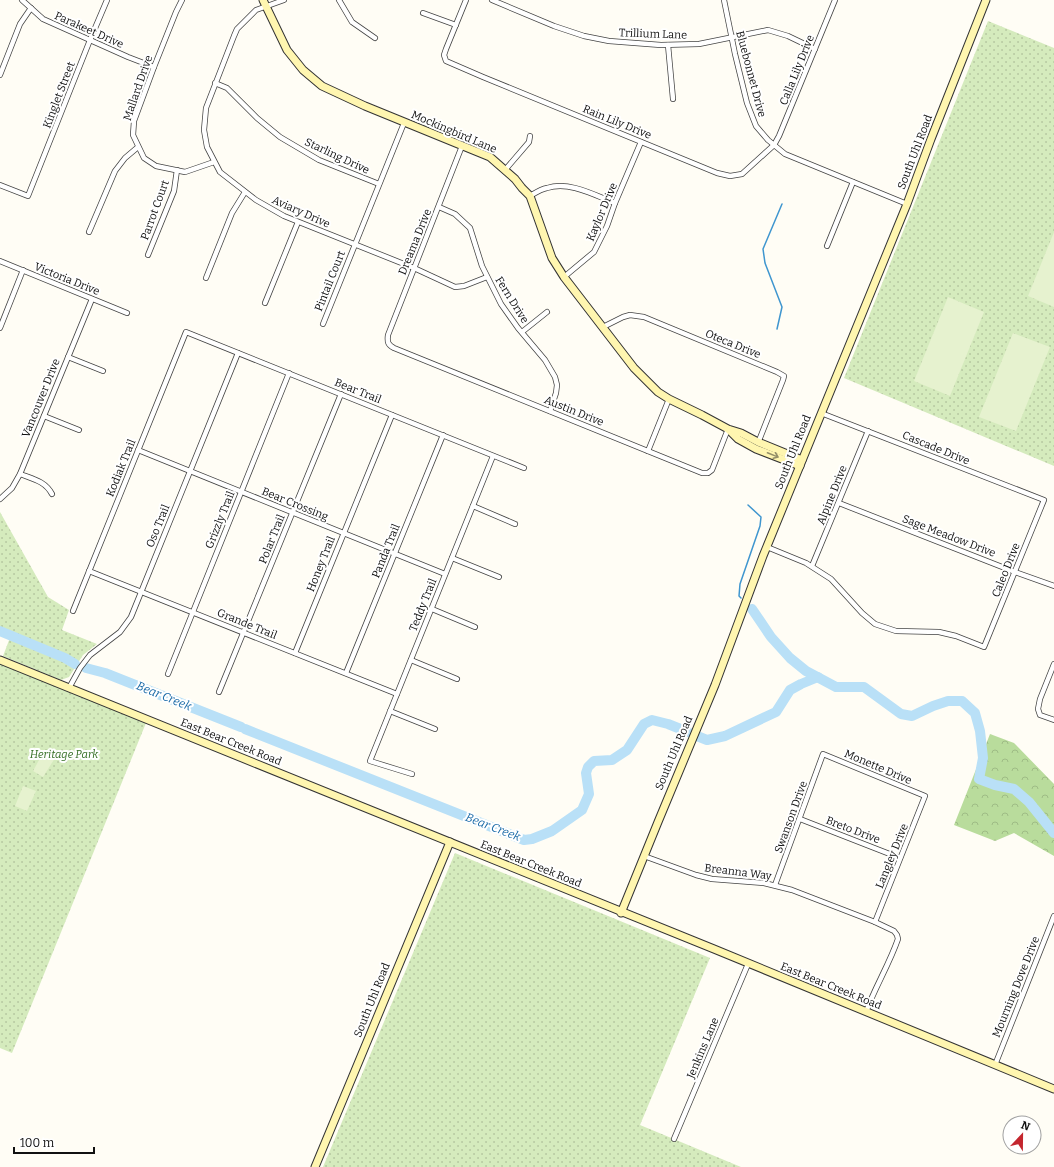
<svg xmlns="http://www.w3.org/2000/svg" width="1054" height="1167" viewBox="0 0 1054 1167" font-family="Bitter,serif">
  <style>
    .grass { fill: url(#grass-dots) }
    .forest { fill: url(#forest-crowns) }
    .pitch { fill: #e6f2cf }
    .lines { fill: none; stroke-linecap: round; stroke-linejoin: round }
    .stream { stroke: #3f96cf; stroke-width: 1.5 }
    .river { stroke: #b9e0f7; stroke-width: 10 }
    .street-casing { stroke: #444; stroke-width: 6 }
    .secondary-casing { stroke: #333; stroke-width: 9 }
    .street { stroke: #fff; stroke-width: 4.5 }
    .secondary { stroke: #fff6b0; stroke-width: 7 }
    .oneway { stroke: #948f68 }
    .labels { text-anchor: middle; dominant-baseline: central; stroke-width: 4; stroke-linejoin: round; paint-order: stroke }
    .street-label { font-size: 11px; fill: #111; stroke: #fff }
    .park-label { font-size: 11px; font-style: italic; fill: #2f6b1f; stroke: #fff }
    .water-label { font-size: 12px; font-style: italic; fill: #1768a6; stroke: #fff }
  </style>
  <defs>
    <pattern id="grass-dots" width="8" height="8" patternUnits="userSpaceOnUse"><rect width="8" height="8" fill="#d5ebbd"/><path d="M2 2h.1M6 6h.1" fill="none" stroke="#b6c8a1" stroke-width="1.8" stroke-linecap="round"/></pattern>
    <pattern id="forest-crowns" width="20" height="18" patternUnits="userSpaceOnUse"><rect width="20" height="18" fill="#b9dc9c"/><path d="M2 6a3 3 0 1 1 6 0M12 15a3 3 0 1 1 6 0" fill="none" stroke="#9ebc85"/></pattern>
  </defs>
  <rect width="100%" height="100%" fill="#fffdf5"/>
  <g class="grass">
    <path d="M988,21L1054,48V466L844,378Z"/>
    <path d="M0,512L48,597L69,610L62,630L97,644L83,655L69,677L61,680L3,656L11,635L0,629Z"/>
    <path d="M0,658L148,718L12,1053L0,1048Z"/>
    <path d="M455,853L710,958L640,1125L741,1167H323Z"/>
  </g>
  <path class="forest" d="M990,734L1014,743L1054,784V856L1014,833L995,841L954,825Z"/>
  <g class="pitch">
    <path d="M1054,232V307L1028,296Z"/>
    <path d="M948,297L984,312L950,396L914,381Z"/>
    <path d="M1013,333L1050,347L1016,431L979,417Z"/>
    <path d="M44,751L55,758L43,777L33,771Z"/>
    <path d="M23,786L36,791L27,811L15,806Z"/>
  </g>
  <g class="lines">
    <g class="stream">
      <path d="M777,329L782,307L765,263L763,249L782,204"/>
      <path d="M741,598L739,596L740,584L760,526L761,517L748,505"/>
    </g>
    <g class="river">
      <path d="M752,609L771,637L790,658L806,671L836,687H864L901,714L912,716L933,706L948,701H962L975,713L980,731L983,758L979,779L995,785L1014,789L1029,802L1054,833"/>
      <path d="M0,631L65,658L75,664"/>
      <path d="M86,668L105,673L241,727"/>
      <path d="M245,729L524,840L532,839L552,831L582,810L589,794L586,773L588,767L594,761L612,760L627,750L644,724L652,720L668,724L688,732"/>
      <path d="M697,736L707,740L725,736L776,712L790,690L801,684L818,677"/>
    </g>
    <defs>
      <g id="street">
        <path d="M22,0L43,19L128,57L154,67"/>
        <path d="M182,0L176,12L154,67L134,121L133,135L144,158L156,166L185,172L214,162"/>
        <path d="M284,0L256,10L237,29L234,36L206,108L204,130L207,147L220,172L256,200L284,216L414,268L455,287L464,286L487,277"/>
        <path d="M339,0L352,22L375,38"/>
        <path d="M466,0L446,49L444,55L446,61L483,77L717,173L730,176L742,174L774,145L779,136L835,0"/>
        <path d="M492,0L554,26L584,36L609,41L661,45L699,44L768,30L788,36L815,49"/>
        <path d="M724,0L735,54L747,103L756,126L768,140L785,154L907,204"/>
        <path d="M423,13L456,25"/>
        <path d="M668,45L673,99"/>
        <path d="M0,75L20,24L31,8"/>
        <path d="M215,83L227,88L257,118L280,137L319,160L379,184"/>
        <path d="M462,146L388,335C387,342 388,345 394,348L702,473H708L712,470L728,429"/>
        <path d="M505,170L529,142L530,136"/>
        <path d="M0,185L28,196L90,40L107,0"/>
        <path d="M530,196C535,193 541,189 547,188C570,181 594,195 615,203"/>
        <path d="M439,207L455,214L470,228L482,266L501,304L518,328L545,360L555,377L557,385L556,393L550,411"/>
        <path d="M89,232L115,171L125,158L138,147"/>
        <path d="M827,246L853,182"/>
        <path d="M148,255L174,191L177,170"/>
        <path d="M0,261L127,313"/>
        <path d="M564,277L594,252L607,226L615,203L641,142"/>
        <path d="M206,278L232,213L245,192"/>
        <path d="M265,303L298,222"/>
        <path d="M323,324L404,123"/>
        <path d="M603,327L623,317L630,315L644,317L777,372L784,376L783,380L758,443"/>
        <path d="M0,328L23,270"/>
        <path d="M522,332L547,312"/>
        <path d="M68,357L103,371"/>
        <path d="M44,416L79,430"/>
        <path d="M138,450L445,574"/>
        <path d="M648,451L669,399"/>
        <path d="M20,474C33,479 45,481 52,494"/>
        <path d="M0,499L12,488L20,474L92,299"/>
        <path d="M839,503L1015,572L1054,586"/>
        <path d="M473,506L515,524"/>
        <path d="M767,547L806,563L831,579L862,613L875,624L896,631L939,632L956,636L984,647L1044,500L821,413"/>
        <path d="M452,558L499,577"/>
        <path d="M812,566L868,431"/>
        <path d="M89,571L397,694"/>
        <path d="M432,609L475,627"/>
        <path d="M73,611L186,332L524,468"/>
        <path d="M295,653L392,415"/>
        <path d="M411,660L457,679"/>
        <path d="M1054,664L1040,699L1038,709L1040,715L1054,720"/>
        <path d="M346,673L443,435"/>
        <path d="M168,674L289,373"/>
        <path d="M69,688L80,668L90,655L120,632L131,617L238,353"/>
        <path d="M219,692L341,394"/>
        <path d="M390,711L435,729"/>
        <path d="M412,774L370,761L493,456"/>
        <path d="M800,819L900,858"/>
        <path d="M644,856L696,875L712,879L764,883L792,890L875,922L894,931L897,935L898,939C889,965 875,987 866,1012"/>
        <path d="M775,885L823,754L925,796L875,922"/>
        <path d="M995,1065L1054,916"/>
        <path d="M674,1139L748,964"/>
      </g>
      <g id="secondary">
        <path d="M263,0L287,50L303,70L322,86L365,106L490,157L515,179L522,188L530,196L552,258L564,277L634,368L658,392L669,399L702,415L728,429L741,433L758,442L802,460"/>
        <path d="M729,430L738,439L756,449L800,466"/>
        <path d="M0,660L714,949L1054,1089"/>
        <path d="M621,913L658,822L715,685L763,556L907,204L931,139L986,0"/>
        <path d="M315,1167L450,842"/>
      </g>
    </defs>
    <use href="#street" class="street-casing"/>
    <use href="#secondary" class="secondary-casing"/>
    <use href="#street" class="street"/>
    <use href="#secondary" class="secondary"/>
  </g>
  <defs><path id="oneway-shaft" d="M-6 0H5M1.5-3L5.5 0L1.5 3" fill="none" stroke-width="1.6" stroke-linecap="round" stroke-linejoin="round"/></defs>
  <use class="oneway" href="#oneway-shaft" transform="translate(773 455) rotate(22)"/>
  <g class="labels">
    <g class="street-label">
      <text transform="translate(89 30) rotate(24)">Parakeet Drive</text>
      <text transform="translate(653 34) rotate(2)">Trillium Lane</text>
      <text transform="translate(797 70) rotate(-68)">Calla Lily Drive</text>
      <text transform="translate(751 74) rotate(75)">Bluebonnet Drive</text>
      <text transform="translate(138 88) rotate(-71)">Mallard Drive</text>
      <text transform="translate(59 95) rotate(-69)">Kinglet Street</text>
      <text transform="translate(617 122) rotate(22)">Rain Lily Drive</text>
      <text transform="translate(454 132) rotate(23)">Mockingbird Lane</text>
      <text transform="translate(915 152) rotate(-69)">South Uhl Road</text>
      <text transform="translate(337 156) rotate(25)">Starling Drive</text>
      <text transform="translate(155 210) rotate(-70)">Parrot Court</text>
      <text transform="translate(301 212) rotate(24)">Aviary Drive</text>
      <text transform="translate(602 212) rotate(-67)">Kaylor Drive</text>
      <text transform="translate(415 242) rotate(-68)">Dreama Drive</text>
      <text transform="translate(67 279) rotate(22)">Victoria Drive</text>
      <text transform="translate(330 281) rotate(-68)">Pintail Court</text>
      <text transform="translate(512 300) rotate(58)">Fern Drive</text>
      <text transform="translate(733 344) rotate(22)">Oteca Drive</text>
      <text transform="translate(358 391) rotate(22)">Bear Trail</text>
      <text transform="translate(41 398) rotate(-68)">Vancouver Drive</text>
      <text transform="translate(574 411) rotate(22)">Austin Drive</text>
      <text transform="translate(936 448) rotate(22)">Cascade Drive</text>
      <text transform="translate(793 452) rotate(-68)">South Uhl Road</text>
      <text transform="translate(121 468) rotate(-68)">Kodiak Trail</text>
      <text transform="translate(832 495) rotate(-68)">Alpine Drive</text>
      <text transform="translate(295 504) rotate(22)">Bear Crossing</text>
      <text transform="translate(220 520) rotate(-68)">Grizzly Trail</text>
      <text transform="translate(158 526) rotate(-68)">Oso Trail</text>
      <text transform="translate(949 536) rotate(21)">Sage Meadow Drive</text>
      <text transform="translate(272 539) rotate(-68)">Polar Trail</text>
      <text transform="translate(386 551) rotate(-68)">Panda Trail</text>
      <text transform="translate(321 564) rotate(-68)">Honey Trail</text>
      <text transform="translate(1006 570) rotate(-68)">Caleo Drive</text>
      <text transform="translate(423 605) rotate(-68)">Teddy Trail</text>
      <text transform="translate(247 624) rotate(22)">Grande Trail</text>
      <text transform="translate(231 742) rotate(22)">East Bear Creek Road</text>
      <text transform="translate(674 753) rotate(-67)">South Uhl Road</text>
      <text transform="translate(878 767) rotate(23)">Monette Drive</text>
      <text transform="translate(791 817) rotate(-70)">Swanson Drive</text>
      <text transform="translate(853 830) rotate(21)">Breto Drive</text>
      <text transform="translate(892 856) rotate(-68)">Langley Drive</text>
      <text transform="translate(531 864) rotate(22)">East Bear Creek Road</text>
      <text transform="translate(738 872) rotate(7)">Breanna Way</text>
      <text transform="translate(831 986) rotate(22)">East Bear Creek Road</text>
      <text transform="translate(1016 987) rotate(-68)">Mourning Dove Drive</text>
      <text transform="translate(372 1000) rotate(-68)">South Uhl Road</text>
      <text transform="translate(703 1048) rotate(-67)">Jenkins Lane</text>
    </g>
    <g class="park-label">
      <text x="64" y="754">Heritage Park</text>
    </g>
    <g class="water-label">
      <text transform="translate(164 696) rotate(22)">Bear Creek</text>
      <text transform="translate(493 827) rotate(21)">Bear Creek</text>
    </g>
  </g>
  <g transform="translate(1022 1135) rotate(22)"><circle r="19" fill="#ffffff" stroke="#a0a0a0"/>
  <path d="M0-3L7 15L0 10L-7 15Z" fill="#c4262e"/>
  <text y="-6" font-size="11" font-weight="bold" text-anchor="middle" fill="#111111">N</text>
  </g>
  <path d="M14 1147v6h80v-6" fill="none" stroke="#111111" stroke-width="2"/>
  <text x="20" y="1147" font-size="12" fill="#111111" stroke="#ffffff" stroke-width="3" paint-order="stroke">100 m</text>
</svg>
